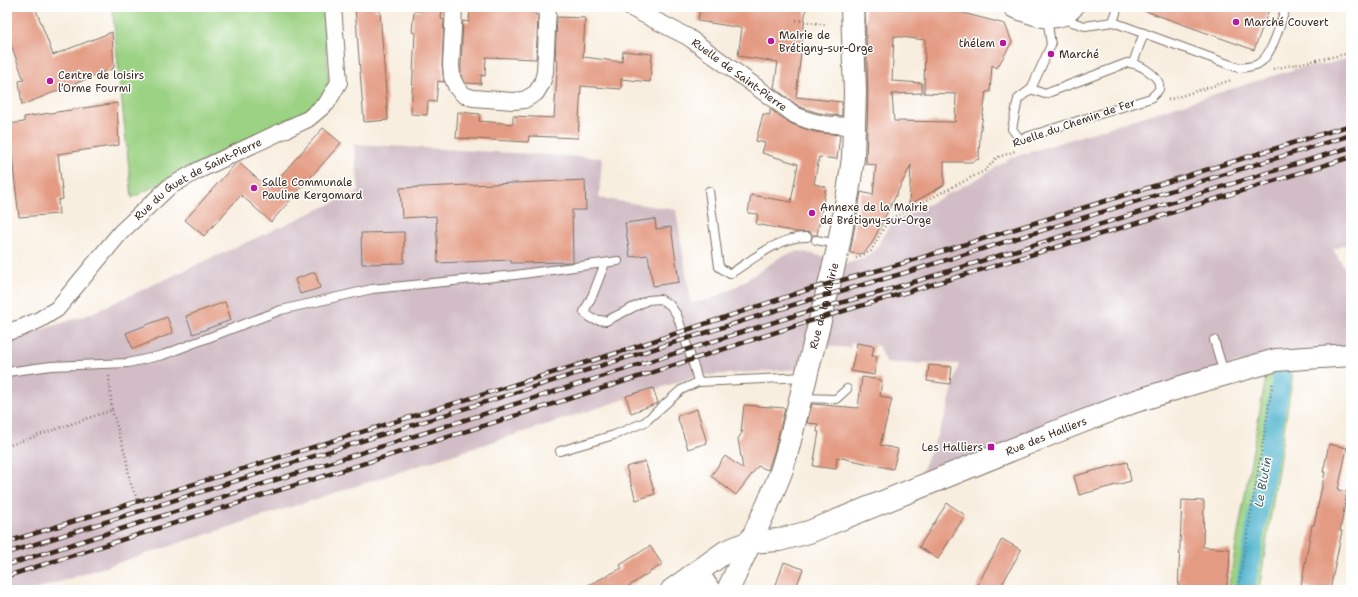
<svg xmlns="http://www.w3.org/2000/svg" width="1358" height="597" viewBox="0 0 1358 597" font-family="'Shantell Sans',sans-serif">
  <style>
    .industrial { fill: #d2bdc6 }
    .green { fill: #9bd283; stroke: #6b7e50 }
    .lines { fill: none; stroke-linecap: round; stroke-linejoin: round }
    .canal { stroke: #4fb4ce; stroke-width: 19 }
    .building { fill: #e49b83; fill-rule: evenodd }
    .service-casing { stroke: #7d6f62; stroke-width: 10 }
    .minor-casing { stroke: #7d6f62; stroke-width: 18 }
    .secondary-casing { stroke: #7d6f62; stroke-width: 24 }
    .path { stroke: #7d6f62; stroke-width: 2.5; stroke-dasharray: 1 3; stroke-linecap: butt }
    .service { stroke: #fff; stroke-width: 8 }
    .minor { stroke: #fff; stroke-width: 16 }
    .secondary { stroke: #fff; stroke-width: 22 }
    .rail-casing { stroke: #3b2a1e; stroke-width: 4.5 }
    .rail { stroke: #fff; stroke-width: 3; stroke-dasharray: 9; stroke-linecap: butt }
    .poi-dot { fill: #b5179e; stroke: #fff; stroke-width: 1.5 }
    .labels { text-anchor: middle; dominant-baseline: central; stroke-width: 3; stroke-linejoin: round; paint-order: stroke }
    .poi-label { font-size: 11px; fill: #3b2a1e; stroke: #fff; text-anchor: start }
    .street-label { font-size: 11px; fill: #3b2a1e; stroke: #fff }
    .water-label { font-size: 12px; font-style: italic; fill: #436164; stroke: #fff }
  </style>
  <rect width="100%" height="100%" fill="#fff"/>
  <filter id="ink" filterUnits="userSpaceOnUse"><feTurbulence type="fractalNoise" baseFrequency=".025" numOctaves="2"/><feDisplacementMap in="SourceGraphic" scale="8" xChannelSelector="R" yChannelSelector="G"/><feConvolveMatrix kernelMatrix="1 2 1 2 8 2 1 2 1" color-interpolation-filters="sRGB"/></filter>
  <filter id="wash" filterUnits="userSpaceOnUse"><feTurbulence type="fractalNoise" baseFrequency=".012" numOctaves="4" result="noise"/><feDisplacementMap in="SourceGraphic" scale="16" xChannelSelector="R" yChannelSelector="G"/><feGaussianBlur stdDeviation="0.9" result="paint"/><feColorMatrix in="noise" values="0 0 0 0 0 0 0 0 0 0 0 0 0 0 0 0 0 1.4 0 .05"/><feComposite in="paint" operator="in"/></filter>
  <g filter="url(#wash)">
    <rect width="100%" height="100%" fill="#f8eedf"/>
    <path class="industrial" d="M1351,58V243L1333,249L1351,279V349L1236,363L918,481L946,414L959,364L886,363L878,346L851,343L850,348L804,344L798,369L697,376L34,590H7V340L85,316L359,191L354,144L602,158L599,198L676,210L691,303L709,300L736,287L782,256L800,251L825,257L824,270L863,259L875,251L883,235L892,223L977,179L1011,158L1295,69L1327,64Z"/>
    <g class="green">
      <path d="M112,7H323L329,84L312,108L185,170L132,198Z"/>
      <path d="M1293,374L1259,590H1228L1266,376Z"/>
    </g>
    <g class="lines">
      <path class="canal" d="M1245,590L1282,375"/>
    </g>
    <g id="blocks">
      <g class="building">
        <path d="M7,7H35L53,55L112,32L114,68L22,105L19,81L24,80L7,34Z"/>
        <path d="M355,7H375V10L380,11L388,120L364,122Z"/>
        <path d="M421,7H442L441,19L444,20L442,65L444,82L438,81L436,102L428,101L427,115L411,114L415,33L412,32L414,11H421Z"/>
        <path d="M470,7H536L535,15H538L536,59L486,57L485,76L481,75V84L465,83L461,75V65L463,21L469,22Z"/>
        <path d="M700,7H806L796,97L842,102V116L819,113L806,109L800,107L774,88L778,62L738,56L742,28L698,21Z"/>
        <path d="M865,7L943,11L944,8L1005,24L1012,42L997,68L992,65L990,92H986L980,135L979,159L971,162H944V185L909,205L911,165L872,243L865,252L860,254L850,253L861,192L873,195L876,165L866,164L868,92ZM894,36L925,40L924,93L956,94L955,122L894,121L892,94L922,93V83L892,81Z"/>
        <path d="M1140,7H1270L1254,50L1140,9Z"/>
        <path d="M557,17L585,18L583,57L622,62L623,51L652,54L650,82L621,79V89L581,86L578,138L529,136L528,142L456,138L458,112L480,114L479,121L513,124V116L554,118L558,60H555Z"/>
        <path d="M117,103L119,145L58,154L63,199L58,200L59,214L19,217L8,124L24,122V117Z"/>
        <path d="M770,109L790,123L800,127L815,132L840,135L837,159L819,157L814,184L826,187L817,235H812L810,232H797L756,224L758,214L748,213L751,195L791,202L798,164L762,153L765,143L756,141L763,114L770,115Z"/>
        <path d="M323,128L341,143L271,222L241,195L204,236L185,220L235,164L238,162L269,189Z"/>
        <path d="M585,180L586,210H572L573,262L511,263V260L438,263L436,216L402,218L400,188Z"/>
        <path d="M655,219L656,229L671,227L679,282L653,286L648,255L630,257L625,223Z"/>
        <path d="M404,232V263L362,264L361,233Z"/>
        <path d="M315,272L320,288L300,294L295,279Z"/>
        <path d="M225,302L231,320L193,334L186,316Z"/>
        <path d="M167,317L173,333L133,349L126,333Z"/>
        <path d="M857,343L874,346L872,356H877L874,375L851,371Z"/>
        <path d="M929,365L952,367L950,384L927,381Z"/>
        <path d="M862,377L882,380L880,396L892,399L880,445L898,449L893,469L837,457L836,469L813,466L819,432H817L818,424L807,423L812,404L858,408Z"/>
        <path d="M653,388L658,403L631,413L626,396Z"/>
        <path d="M744,405L785,408L775,449L768,470L758,466L736,495L711,476L725,456L743,469L738,439L743,431L741,432Z"/>
        <path d="M697,409L707,443L688,449L677,416Z"/>
        <path d="M1329,444L1347,448L1338,490L1347,492L1340,531H1342L1330,590H1312V588L1301,586L1312,525H1314L1325,472H1323Z"/>
        <path d="M645,461L655,494L636,500L626,467Z"/>
        <path d="M1127,462L1131,481L1079,495L1074,476Z"/>
        <path d="M1182,500L1204,501L1203,547L1230,549L1229,569L1226,590H1178Z"/>
        <path d="M947,503L965,515L938,559L919,547Z"/>
        <path d="M1002,539L1021,550L999,590H975Z"/>
        <path d="M650,546L662,564L623,590H579L622,568L620,565Z"/>
        <path d="M784,562L803,569L795,590H774Z"/>
      </g>
    </g>
  </g>
  <g filter="url(#ink)">
    <use href="#blocks" fill-opacity="0" stroke="#7d6f62" stroke-width="1"/>
    <g class="lines">
      <defs>
        <g id="service">
          <path d="M1062,19L1085,26L1113,22L1239,68C1246,67 1252,67 1258,64C1273,55 1280,23 1286,7"/>
          <path d="M1113,22L1118,7"/>
          <path d="M1133,63L1144,33"/>
          <path d="M1031,89L1045,94L1127,63C1137,62 1162,76 1159,89C1158,92 1153,95 1151,98L1020,139L1012,129L1018,99L1031,89L1051,45L1047,17"/>
          <path d="M709,191L719,267L730,274C752,260 780,236 807,237"/>
          <path d="M816,240L838,244"/>
          <path d="M605,263L593,294L584,312L592,319L606,321L648,300L660,299L670,305L677,315L695,370L698,382"/>
          <path d="M1214,340L1224,373"/>
          <path d="M7,372L51,366L128,363L163,355L281,310L372,289L515,275L618,261"/>
          <path d="M802,398L836,399L847,389"/>
          <path d="M560,451L614,435L645,422L681,390L698,382L805,377"/>
        </g>
        <g id="minor">
          <path d="M454,7L451,65L452,77L457,88L464,95L473,98L513,101L524,100L536,93L542,83L545,72L548,7"/>
          <path id="s1" d="M629,7L688,37L795,115C816,125 832,125 854,126"/>
          <path id="s2" d="M7,332L21,328L39,320L57,309L121,232L169,187L197,171L308,119L327,103L339,82L333,7"/>
        </g>
        <g id="secondary">
          <path d="M1015,7C1029,12 1050,22 1065,13C1067,12 1070,9 1072,7"/>
          <path d="M697,572L709,590"/>
          <path id="s3" d="M672,590L725,552L749,542L779,540L809,532L1058,431L1133,402L1194,383L1276,360L1351,355"/>
          <path id="s4" d="M728,590L768,504L781,472L787,452L837,253L848,193L853,158L854,126L855,92L852,7"/>
        </g>
      </defs>
      <use href="#service" class="service-casing"/>
      <use href="#minor" class="minor-casing"/>
      <use href="#secondary" class="secondary-casing"/>
      <g class="path">
        <path d="M796,20L826,25"/>
        <path d="M1273,69L1351,53"/>
        <path d="M1168,100L1232,80"/>
        <path d="M856,258L871,251L888,220L986,170L996,158L1015,151"/>
        <path d="M112,410L126,457L130,482L138,501"/>
        <path d="M7,446L112,410L109,376"/>
        <path d="M1238,590L1273,381"/>
      </g>
      <use href="#service" class="service"/>
      <use href="#minor" class="minor"/>
      <use href="#secondary" class="secondary"/>
      <defs>
        <g id="rail">
          <path d="M7,542L623,351L813,288L894,266L1015,229L1351,125"/>
          <path d="M7,553L809,300L901,274L1351,135"/>
          <path d="M7,565L806,312L881,292L1351,147"/>
          <path d="M7,576L638,377L807,322L1164,215L1351,157"/>
        </g>
      </defs>
      <use href="#rail" class="rail-casing"/>
      <use href="#rail" class="rail"/>
    </g>
  </g>
  <g class="poi-dot">
    <circle cx="1236" cy="22" r="4"/>
    <circle cx="771" cy="41" r="4"/>
    <circle cx="1003" cy="43" r="4"/>
    <circle cx="1051" cy="54" r="4"/>
    <circle cx="50" cy="81" r="4"/>
    <circle cx="254" cy="188" r="4"/>
    <circle cx="812" cy="213" r="4"/>
    <rect x="987" y="443" width="8" height="8" rx="2"/>
  </g>
  <g class="labels">
    <g class="poi-label">
      <text x="1244" y="22">Marché Couvert</text>
      <text x="779" y="35">Mairie de<tspan x="779" dy="13">Brétigny-sur-Orge</tspan></text>
      <text x="995" y="43" text-anchor="end">thélem</text>
      <text x="1059" y="54">Marché</text>
      <text x="58" y="75">Centre de loisirs<tspan x="58" dy="13">l'Orme Fourmi</tspan></text>
      <text x="262" y="182">Salle Communale<tspan x="262" dy="13">Pauline Kergomard</tspan></text>
      <text x="820" y="207">Annexe de la Mairie<tspan x="820" dy="13">de Brétigny-sur-Orge</tspan></text>
      <text x="983" y="447" text-anchor="end">Les Halliers</text>
    </g>
    <g class="street-label">
      <text stroke="none"><textPath href="#s1" startOffset="130">Ruelle de Saint-Pierre</textPath></text>
      <text transform="translate(1074 123) rotate(-19)">Ruelle du Chemin de Fer</text>
      <text stroke="none"><textPath href="#s2" startOffset="250">Rue du Guet de Saint-Pierre</textPath></text>
      <text stroke="none"><textPath href="#s4" startOffset="301">Rue de la Mairie</textPath></text>
      <text stroke="none"><textPath href="#s3" startOffset="408">Rue des Halliers</textPath></text>
    </g>
    <g class="water-label">
      <text transform="translate(1263 482) rotate(-80)">Le Blutin</text>
    </g>
  </g>
  <rect width="1358" height="597" fill="none" stroke="#fff" stroke-width="24"/>
</svg>
